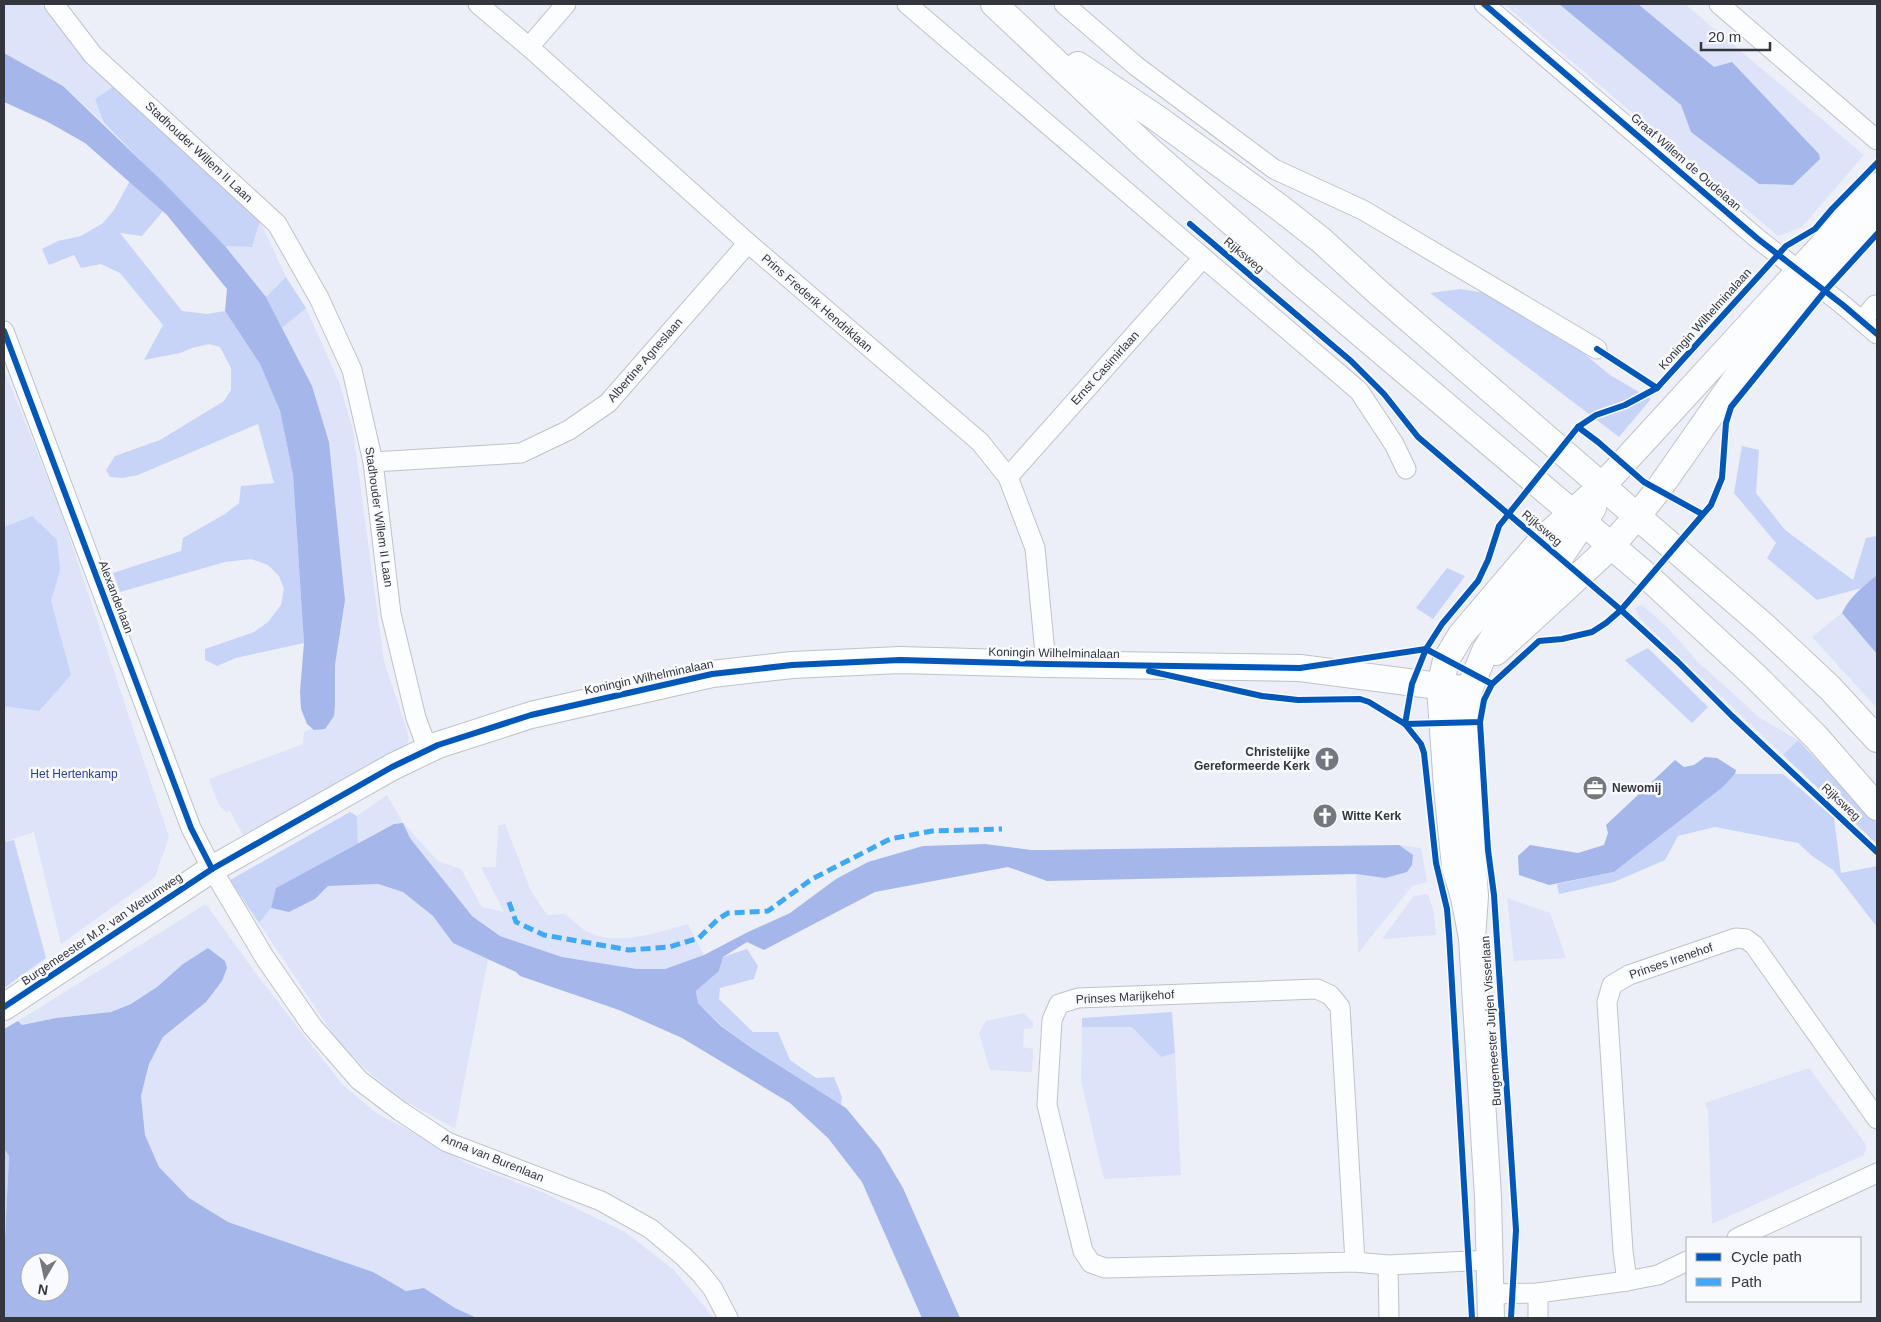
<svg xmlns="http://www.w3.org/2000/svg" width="1881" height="1322" viewBox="0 0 1881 1322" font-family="Helvetica,sans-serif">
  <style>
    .green { fill: #dde3f8 }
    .forest { fill: #c7d4f7 }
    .water { fill: #a5b6ea; fill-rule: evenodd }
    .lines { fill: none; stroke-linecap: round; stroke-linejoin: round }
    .street-casing { stroke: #bfc2c9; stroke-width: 21 }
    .secondary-casing { stroke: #bfc2c9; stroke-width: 28 }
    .street { stroke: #fcfdfe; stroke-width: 19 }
    .secondary { stroke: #fcfdfe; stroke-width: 26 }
    .quiet { stroke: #3fa9f5; stroke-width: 5; stroke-dasharray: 10 5; stroke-linecap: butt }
    .cycleway-casing { stroke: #f8fafe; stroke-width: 9 }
    .cycleway { stroke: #0057b8; stroke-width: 6 }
    .labels { text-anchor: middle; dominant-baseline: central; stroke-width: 5; stroke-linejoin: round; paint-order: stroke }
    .street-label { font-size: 12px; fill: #33363d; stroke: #f8fafe }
    .poi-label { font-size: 12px; font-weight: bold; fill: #33363d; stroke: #f8fafe; text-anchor: start }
    .park-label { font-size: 12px; fill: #2d3f91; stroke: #f8fafe }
  </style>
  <rect width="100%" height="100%" fill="#eceff7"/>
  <g class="green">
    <path d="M4,4H39L113,87L95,99L104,123L63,86L4,53Z"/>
    <path d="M1504,4H1559L1681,105L1691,132L1759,184L1793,185L1714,67L1638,4H1685L1864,155L1802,227L1778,236Z"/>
    <path d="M260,221L286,277L266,297L225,246L252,247Z"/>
    <path d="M306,308L339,382L353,430L384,662L404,721L409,739L403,752L243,835L230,811L226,812L219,805L209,779L303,744L304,732L312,728L314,730L334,716L335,705V665L345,600L329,443L312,386L282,328Z"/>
    <path d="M4,369L61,512L169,837L155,877L61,944L34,832L4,842Z"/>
    <path d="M1642,605L1667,627L1697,661L1760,718L1798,740L1783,755L1640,619L1635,608Z"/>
    <path d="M1842,613L1877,654V708L1812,637Z"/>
    <path d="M387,795L403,823L438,861L461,869L482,907L504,912L481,867H496L498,826L505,824L531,891L547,915L565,914C572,919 579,927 586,931C618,948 657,932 688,924L704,955L665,969H637L562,957L500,936L472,916L410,838L403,823L358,844L357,816Z"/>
    <path d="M1399,845L1421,848L1427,882L1412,886L1358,953L1356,874L1385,878L1413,855Z"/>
    <path d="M378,884L403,892L433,916L453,943L488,959L455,1129L405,1101L370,1073L339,1043L259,923L271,908L289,912L315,899L328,886Z"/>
    <path d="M1428,894L1434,913L1436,935L1382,939L1414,896Z"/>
    <path d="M1507,898L1550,913L1566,958L1514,961Z"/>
    <path d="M206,904L257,975L342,1084L376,1113L439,1146L466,1163L542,1192L625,1232L674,1270L714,1318H477L455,1308L424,1288L406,1291L373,1272L228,1222L189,1198L159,1167L145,1135L141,1096L149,1064L163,1037L206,1002L208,948L183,964L157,987L131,1004L111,1012L56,1018L22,1025L18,1021Z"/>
    <path d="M1024,1013L1033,1022V1028L1024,1029L1023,1047L1033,1049L1032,1072L990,1070L979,1033L986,1021Z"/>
    <path d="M1082,1027H1132L1161,1057L1175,1053L1181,1175L1104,1179L1081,1081Z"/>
    <path d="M1809,1068L1865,1143L1866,1148L1864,1155L1712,1224L1708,1110L1705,1103Z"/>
  </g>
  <g class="forest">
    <path d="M113,87L260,221L252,247L225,246L104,123L95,99Z"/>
    <path d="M130,181L163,211L142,236L120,233L182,311L207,314L225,311L260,364L280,411L293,475L304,643L236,658L217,666L205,660V649L254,632L268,622L281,605L284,589L279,576L268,565L251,559L225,562L120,592L113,573L181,551L183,538L225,514L239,503L241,486L274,483L258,424L138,475L123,478L110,477L106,470L115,456L160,440L224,401L231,390V368L220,347L209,344L192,348L180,353L144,360L163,325L120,273L101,264L81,268L74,255L49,265L42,249L58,241L81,236L103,223L114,210Z"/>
    <path d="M286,277L306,308L282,328L266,297Z"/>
    <path d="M1461,289L1491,294L1570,342L1610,375L1651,399L1619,437L1430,293Z"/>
    <path d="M1742,446L1759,450L1756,493L1785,530L1853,580L1866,538L1877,536V575L1862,588L1817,600L1767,558L1776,543L1734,493Z"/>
    <path d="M32,516L57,540L60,570L51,601L71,675L39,711L4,706V527Z"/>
    <path d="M1447,568L1465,576L1433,619L1416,608Z"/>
    <path d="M1648,648L1708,707L1692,723L1625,660Z"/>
    <path d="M1798,740L1877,823V844L1783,755Z"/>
    <path d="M1735,774H1783L1834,818L1841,873L1877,866V927L1833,870L1812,856L1798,843L1715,827L1678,836L1665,860L1614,882L1559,894L1557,884L1614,872L1723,787Z"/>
    <path d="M350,812L357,816L358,844L276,888L271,908L259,923L230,880Z"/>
    <path d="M14,840L46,958L4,988V842Z"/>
    <path d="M747,949L758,966L754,979L720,988L719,999L753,1032H778L790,1060L816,1078L834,1077L842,1097L841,1105L753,1049L722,1026L698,1003L696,991L719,971L723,957Z"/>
    <path d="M1172,1012L1175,1053L1161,1057L1132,1027H1082V1018Z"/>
    <path d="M4,1149L9,1156L4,1259Z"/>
  </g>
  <g class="water">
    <path d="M1559,4H1638L1714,67L1732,62L1819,154L1820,159L1793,185L1759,184L1691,132L1681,105Z"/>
    <path d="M4,53L63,86L164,183L225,246L266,297L312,386L329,442L345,600L335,665V705L334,716L325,729L314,730L307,724L301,709L300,691L304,643L293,475L280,411L260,364L225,311L227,289L167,215L85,143L48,122L4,102Z"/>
    <path d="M1877,575V654L1842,613C1850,596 1864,586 1877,575Z"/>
    <path d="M1705,757L1717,758L1736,770L1735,774L1723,787L1614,872L1549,885L1519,875L1518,856L1530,845L1578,853L1604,845L1608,833L1606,825L1675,760L1684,767L1694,765Z"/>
    <path d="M403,823L410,838L472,916L500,936L562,957L637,969H665L704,955L748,932L790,913L836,879L868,862L923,846L985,844L1031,850H1046L1399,845L1413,855L1412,865L1407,872L1385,878L1356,874L1047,881L1008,867L875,892L764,950L747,942L723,957L719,971L696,991L698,1003L721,1026L753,1049L846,1108L880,1149L903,1188L960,1318H922L862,1182L828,1138L790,1103L682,1038L619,1010L520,976L516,972L453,943L433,916L403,892L378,884L328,886L315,899L289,912L271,908L276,888L394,824Z"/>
    <path d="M208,948L225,961L227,968L222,981L206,1002L163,1037L149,1064L141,1096L145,1135L159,1167L189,1198L228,1222L373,1272L406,1291L424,1288L455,1308L477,1318H4V1259L9,1156L4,1149V1029L18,1021L22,1025L56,1018L111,1012L131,1004L157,987L183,964ZM30,1262H60V1292H30Z"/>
  </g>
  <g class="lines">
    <defs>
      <g id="street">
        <path d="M54,4L93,55L277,224L319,298L352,370L373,462L391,614L416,718L428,750"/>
        <path d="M478,4L529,47L748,243L980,442L1008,477L1035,548L1046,664"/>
        <path d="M907,4L1359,391L1394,444L1406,469"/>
        <path d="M1064,4L1136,66L1274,169L1363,210L1597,349"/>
        <path d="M1484,4L1758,239L1843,305L1877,334"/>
        <path d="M1719,4L1877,140"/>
        <path d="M529,47L566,4"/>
        <path d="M1862,321L1875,305L1877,306"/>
        <path d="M4,331L191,828L212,869L265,958L312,1026L359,1080L400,1111L447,1142L601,1201L651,1229L683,1256L701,1274L713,1289L728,1318"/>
        <path d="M373,462L521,453L569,430L608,403L748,243"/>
        <path d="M1008,477L1202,259"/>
        <path d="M1737,1238L1877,1173"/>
        <path d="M1355,1262L1105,1268L1091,1263L1083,1251L1047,1105L1052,1020L1059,1004L1078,998L1317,989L1330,995L1340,1007L1355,1262L1388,1265L1490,1260"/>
        <path d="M1388,1265L1389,1318"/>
        <path d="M1627,1281L1623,1251L1607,1002L1612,985L1629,975L1736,938L1746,939L1754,945L1877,1119"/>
        <path d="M1492,1294L1538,1293L1627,1281L1658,1275L1687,1261"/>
        <path d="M1538,1318V1293"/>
      </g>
      <g id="secondary">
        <path d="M994,4L1148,149L1293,276L1648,577L1755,676L1817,738L1877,807"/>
        <path d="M1078,65L1158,119L1279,207L1321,240L1380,294L1764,626L1830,688L1877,739"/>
        <path d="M1496,652L1580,575L1611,546L1638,515L1658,490L1751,357L1877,212"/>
        <path d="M1472,938L1464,897L1455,867L1447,787L1440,687L1446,660L1461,635L1541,541L1603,485L1877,186"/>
        <path d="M4,1007L212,869L392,767L438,745L531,715L712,674L792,665L900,660L1046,664L1300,668L1469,690"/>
        <path d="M1491,1318L1488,1197L1472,938L1475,896L1464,722L1465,705L1469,690L1485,651L1500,626L1560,557L1593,508"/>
      </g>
    </defs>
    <use href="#street" class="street-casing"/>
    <use href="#secondary" class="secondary-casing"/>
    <use href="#street" class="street"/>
    <use href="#secondary" class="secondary"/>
    <path class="quiet" d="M509,902L516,922L544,935L629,950L669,947L699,938L718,919L728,913L768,911L812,879L890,839L932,831L1002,829"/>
    <defs>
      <g id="cycleway">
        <path d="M1484,4L1758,239L1843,305L1877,334"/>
        <path d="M1190,224L1351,361L1384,394L1418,437L1621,610L1678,662L1732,716L1877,852"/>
        <path d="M4,331L191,828L212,869"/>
        <path d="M1597,349L1657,388"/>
        <path d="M1578,427L1598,442L1644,482L1702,514"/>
        <path d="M1149,671L1262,696L1298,700L1360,699L1369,702L1405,724L1480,722L1484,700L1492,684L1539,641L1562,639L1592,632L1606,623L1621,610L1711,505L1722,478L1726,423L1731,407L1825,291L1877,234"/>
        <path d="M1480,722L1488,850L1494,895L1516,1230L1511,1318"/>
        <path d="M4,1007L212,869L392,767L438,745L531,715L712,674L792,665L900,660L1046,664L1300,668L1426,649L1492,684"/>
        <path d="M1472,1318L1449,934L1447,909L1436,863L1424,753L1421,744L1405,724L1412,684L1426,649L1442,624L1478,581L1488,560L1499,526L1578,427L1596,415L1625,405L1657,388L1786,246L1815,229L1832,209L1877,163"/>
      </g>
    </defs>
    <use href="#cycleway" class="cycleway-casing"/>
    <use href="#cycleway" class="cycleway"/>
  </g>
  <defs>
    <symbol id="church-disc" viewBox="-11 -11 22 22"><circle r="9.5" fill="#74777e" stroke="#f8fafe"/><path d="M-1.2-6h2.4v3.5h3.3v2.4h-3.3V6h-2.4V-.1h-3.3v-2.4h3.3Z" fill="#fff"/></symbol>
    <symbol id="office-disc" viewBox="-11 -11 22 22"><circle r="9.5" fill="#74777e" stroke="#f8fafe"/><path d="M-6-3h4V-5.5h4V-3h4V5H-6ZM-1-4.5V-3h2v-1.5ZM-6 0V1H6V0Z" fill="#fff"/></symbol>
  </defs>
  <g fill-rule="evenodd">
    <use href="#church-disc" x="1313" y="745" width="28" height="28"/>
    <use href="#office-disc" x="1581" y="774" width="28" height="28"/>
    <use href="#church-disc" x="1311" y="802" width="28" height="28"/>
  </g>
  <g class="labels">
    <g class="street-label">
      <text transform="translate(199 152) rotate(43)">Stadhouder Willem II Laan</text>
      <text transform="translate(1686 162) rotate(41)">Graaf Willem de Oudelaan</text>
      <text transform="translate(1244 255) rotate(40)">Rijksweg</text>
      <text transform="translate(817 303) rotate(41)">Prins Frederik Hendriklaan</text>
      <text transform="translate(1705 319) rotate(-48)">Koningin Wilhelminalaan</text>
      <text transform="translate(645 360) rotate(-49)">Albertine Agneslaan</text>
      <text transform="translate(1105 368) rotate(-48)">Ernst Casimirlaan</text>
      <text transform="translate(379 517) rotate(82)">Stadhouder Willem II Laan</text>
      <text transform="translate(1542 528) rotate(40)">Rijksweg</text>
      <text transform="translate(116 597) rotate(69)">Alexanderlaan</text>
      <text transform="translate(1054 653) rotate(1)">Koningin Wilhelminalaan</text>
      <text transform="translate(649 677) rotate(-12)">Koningin Wilhelminalaan</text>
      <text transform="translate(1841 802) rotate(43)">Rijksweg</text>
      <text transform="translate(102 929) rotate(-34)">Burgemeester M.P. van Wettumweg</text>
      <text transform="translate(1671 961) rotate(-19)">Prinses Irenehof</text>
      <text transform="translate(1125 997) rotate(-3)">Prinses Marijkehof</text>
      <text transform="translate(1491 1021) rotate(-94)">Burgemeester Jurjen Visserlaan</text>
      <text transform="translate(493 1158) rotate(22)">Anna van Burenlaan</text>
    </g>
    <g class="poi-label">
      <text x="1310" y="752" text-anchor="end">Christelijke<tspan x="1310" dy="14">Gereformeerde Kerk</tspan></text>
      <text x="1612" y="788">Newomij</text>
      <text x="1342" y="816">Witte Kerk</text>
    </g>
    <g class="park-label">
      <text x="74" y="774">Het Hertenkamp</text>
    </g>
  </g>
  <rect width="1881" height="1322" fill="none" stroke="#33363d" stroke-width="10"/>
  <rect x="1686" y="1237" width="175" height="65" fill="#f8fafe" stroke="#a9acb1"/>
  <rect x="1696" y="1253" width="25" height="8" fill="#0057b8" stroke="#a9acb1"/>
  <text x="1731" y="1262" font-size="15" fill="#33363d">Cycle path</text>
  <rect x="1696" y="1278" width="25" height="8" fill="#3fa9f5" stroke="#a9acb1"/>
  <text x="1731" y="1287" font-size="15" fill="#33363d">Path</text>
  <g transform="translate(45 1277) rotate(189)"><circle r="24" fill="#f8fafe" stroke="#a9acb1"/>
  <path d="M0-4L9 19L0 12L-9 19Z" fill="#74777e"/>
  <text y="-8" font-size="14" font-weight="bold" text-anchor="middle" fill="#33363d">N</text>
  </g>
  <path d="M1701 42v8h69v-8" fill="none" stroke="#33363d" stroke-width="2.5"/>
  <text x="1708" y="42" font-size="15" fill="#33363d" stroke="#f8fafe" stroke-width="4" paint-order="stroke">20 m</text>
</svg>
